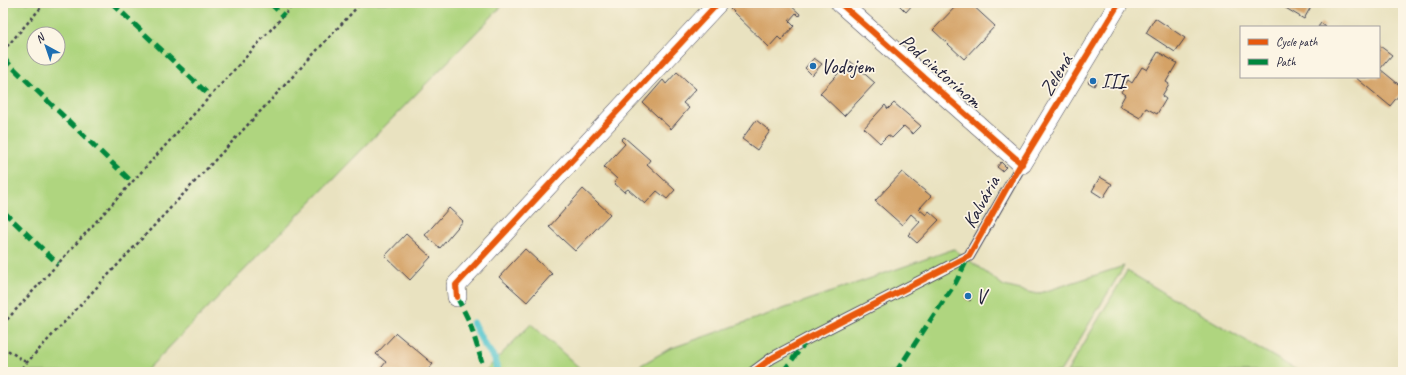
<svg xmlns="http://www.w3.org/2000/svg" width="1406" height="375" viewBox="0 0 1406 375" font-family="Caveat,sans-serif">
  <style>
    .green { fill: #afd57f; stroke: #687c5d; fill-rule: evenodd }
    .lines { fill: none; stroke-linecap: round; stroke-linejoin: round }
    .stream { stroke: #5bc8d0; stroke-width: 7 }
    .building { fill: #d4a266 }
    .lane-casing { stroke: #403f4f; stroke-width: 12 }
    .street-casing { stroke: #403f4f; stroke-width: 20 }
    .path { stroke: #403f4f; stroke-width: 2.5; stroke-dasharray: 3 3; stroke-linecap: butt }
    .lane { stroke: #fff; stroke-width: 10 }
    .street { stroke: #fff; stroke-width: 19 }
    .quiet { stroke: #00873e; stroke-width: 5; stroke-dasharray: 10 5; stroke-linecap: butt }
    .cycleway-casing { stroke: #fcf5e5; stroke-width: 8 }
    .cycleway { stroke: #e8590c; stroke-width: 6 }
    .poi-dot { fill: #1f6fb2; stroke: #fcf5e5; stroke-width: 1.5 }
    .labels { text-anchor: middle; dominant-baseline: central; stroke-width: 3.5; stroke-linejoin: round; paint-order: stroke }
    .poi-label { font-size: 20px; fill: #22223b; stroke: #fcf5e5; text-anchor: start }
    .street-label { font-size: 20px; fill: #22223b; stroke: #fcf5e5 }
  </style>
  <rect width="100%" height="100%" fill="#fcf5e5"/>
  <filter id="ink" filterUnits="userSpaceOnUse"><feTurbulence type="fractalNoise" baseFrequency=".025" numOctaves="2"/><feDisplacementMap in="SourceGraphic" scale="8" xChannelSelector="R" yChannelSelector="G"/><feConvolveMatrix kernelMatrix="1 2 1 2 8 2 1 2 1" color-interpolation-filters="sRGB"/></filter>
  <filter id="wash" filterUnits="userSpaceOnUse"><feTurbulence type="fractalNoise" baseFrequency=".012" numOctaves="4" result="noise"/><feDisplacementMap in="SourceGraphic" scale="16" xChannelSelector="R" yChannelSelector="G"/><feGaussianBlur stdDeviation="0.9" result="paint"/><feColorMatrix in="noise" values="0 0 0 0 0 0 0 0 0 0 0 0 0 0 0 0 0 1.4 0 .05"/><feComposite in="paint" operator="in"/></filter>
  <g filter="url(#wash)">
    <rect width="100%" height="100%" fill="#e9e2c0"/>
    <g class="green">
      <path d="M3,3H505L145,372H3ZM34,34H58V58H34Z"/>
      <path d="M954,249L1004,286L1037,294L1124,266L1060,372H629L669,349Z"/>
      <path d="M1127,271L1300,372H1067Z"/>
      <path d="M531,324L584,372H484Z"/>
    </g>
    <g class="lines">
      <path class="stream" d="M473,323L484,344L495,359L497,372"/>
    </g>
    <g id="blocks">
      <g class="building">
        <path d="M736,3H760L764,7L768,3H788L800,14L799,16L796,13L789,21L794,26L781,40L778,37L769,47L730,9Z"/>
        <path d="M897,3H914L906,12Z"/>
        <path d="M959,3H970L995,26L964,59L933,30Z"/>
        <path d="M1280,3H1313L1304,19L1279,4Z"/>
        <path d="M1155,18L1185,38L1175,52L1146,33Z"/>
        <path d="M1321,23L1326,27H1318Z"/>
        <path d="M1380,46L1392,55L1380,69L1403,88V90L1390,106L1355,77H1379V48Z"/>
        <path d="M1158,52L1177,63L1166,82L1169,84L1162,96L1166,99L1157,114L1146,108L1140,118L1119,106L1125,95L1121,92L1128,80L1132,83L1142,67L1147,70Z"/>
        <path d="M814,58L822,64L812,75L805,68Z"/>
        <path d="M850,61L875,83L844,116L820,93Z"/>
        <path d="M677,72L696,89L683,103L689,108L671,129L643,103L663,80L666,84Z"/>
        <path d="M1091,77L1097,80L1094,86L1088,82Z"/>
        <path d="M894,103L921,126L913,134L904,126L892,138L888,135L880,143L864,128L885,105L888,109Z"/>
        <path d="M756,120L770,131L757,150L742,139Z"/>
        <path d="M624,137L650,160L647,164L675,190L667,199L657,191L645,204L628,189L624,192L614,183L617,179L604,167L625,144L621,140Z"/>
        <path d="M1001,162L1006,167L1002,171L997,167Z"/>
        <path d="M902,172L931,196L919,209L926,215L929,211L939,220L917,243L908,235L920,222L911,214L902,225L875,201Z"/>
        <path d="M1100,177L1112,184L1103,198L1092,191Z"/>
        <path d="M583,189L610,214L575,251L549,227Z"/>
        <path d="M449,208L463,221L440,248L425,235Z"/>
        <path d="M406,234L431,257L410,280L385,256Z"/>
        <path d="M525,249L552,274L527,302L499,277Z"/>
        <path d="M967,293L972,295L970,301L965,298Z"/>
        <path d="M396,333L433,364L426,372H378L386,362L376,354Z"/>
      </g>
    </g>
  </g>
  <g filter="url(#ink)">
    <use href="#blocks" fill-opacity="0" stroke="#403f4f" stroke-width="1"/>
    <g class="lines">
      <defs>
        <path id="lane" d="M753,372L772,358L809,338L969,256L1022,164"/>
        <g id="street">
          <path d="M840,3L1022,164L1119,3"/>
          <path d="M457,297L456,285L718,3"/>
        </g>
      </defs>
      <use href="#lane" class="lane-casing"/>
      <use href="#street" class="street-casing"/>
      <g class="path">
        <path d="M3,51L45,3"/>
        <path d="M3,324L295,3"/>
        <path d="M3,347L27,363"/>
        <path d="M18,372L361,3"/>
      </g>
      <use href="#lane" class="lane"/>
      <use href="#street" class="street"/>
      <g class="quiet">
        <path d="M112,3L210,96"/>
        <path d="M270,3L284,16"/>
        <path d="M3,58L132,182"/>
        <path d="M3,211L58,264"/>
        <path d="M457,297L470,323L485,372"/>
        <path d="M783,372L804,344"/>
        <path d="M896,372L956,282L969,256"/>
      </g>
      <defs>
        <g id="cycleway">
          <path d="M840,3L1022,164"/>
          <path d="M457,297L456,285L718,3"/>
          <path d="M753,372L772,358L809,338L969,256L1010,182L1119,3"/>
        </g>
      </defs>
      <use href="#cycleway" class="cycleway-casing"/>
      <use href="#cycleway" class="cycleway"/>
    </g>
  </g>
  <g class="poi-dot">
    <circle cx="813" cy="66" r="4"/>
    <circle cx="1093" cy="81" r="4"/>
    <circle cx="968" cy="296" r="4"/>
  </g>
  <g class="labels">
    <g class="poi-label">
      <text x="821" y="66">Vodojem</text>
      <text x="1101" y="81">III</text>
      <text x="976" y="296">V</text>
    </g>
    <g class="street-label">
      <text transform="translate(941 71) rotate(41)">Pod cintorínom</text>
      <text transform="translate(1056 75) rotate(-59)">Zelená</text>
      <text transform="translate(981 202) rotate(-61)">Kalvária</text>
    </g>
  </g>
  <rect width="1406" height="375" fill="none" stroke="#fcf5e5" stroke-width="16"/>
  <rect x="1240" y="26" width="140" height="52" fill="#fcf5e5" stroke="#a5a1a1"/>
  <rect x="1248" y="39" width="20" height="6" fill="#e8590c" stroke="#a5a1a1"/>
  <text x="1276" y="46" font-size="12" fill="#22223b">Cycle path</text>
  <rect x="1248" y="59" width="20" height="6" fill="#00873e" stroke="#a5a1a1"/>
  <text x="1276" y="66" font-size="12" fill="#22223b">Path</text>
  <g transform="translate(46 46) rotate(320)"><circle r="19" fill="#fcf5e5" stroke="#a5a1a1"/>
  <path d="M0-3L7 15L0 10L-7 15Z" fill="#1f6fb2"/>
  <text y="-6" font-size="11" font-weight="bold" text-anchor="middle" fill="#22223b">N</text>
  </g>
</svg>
